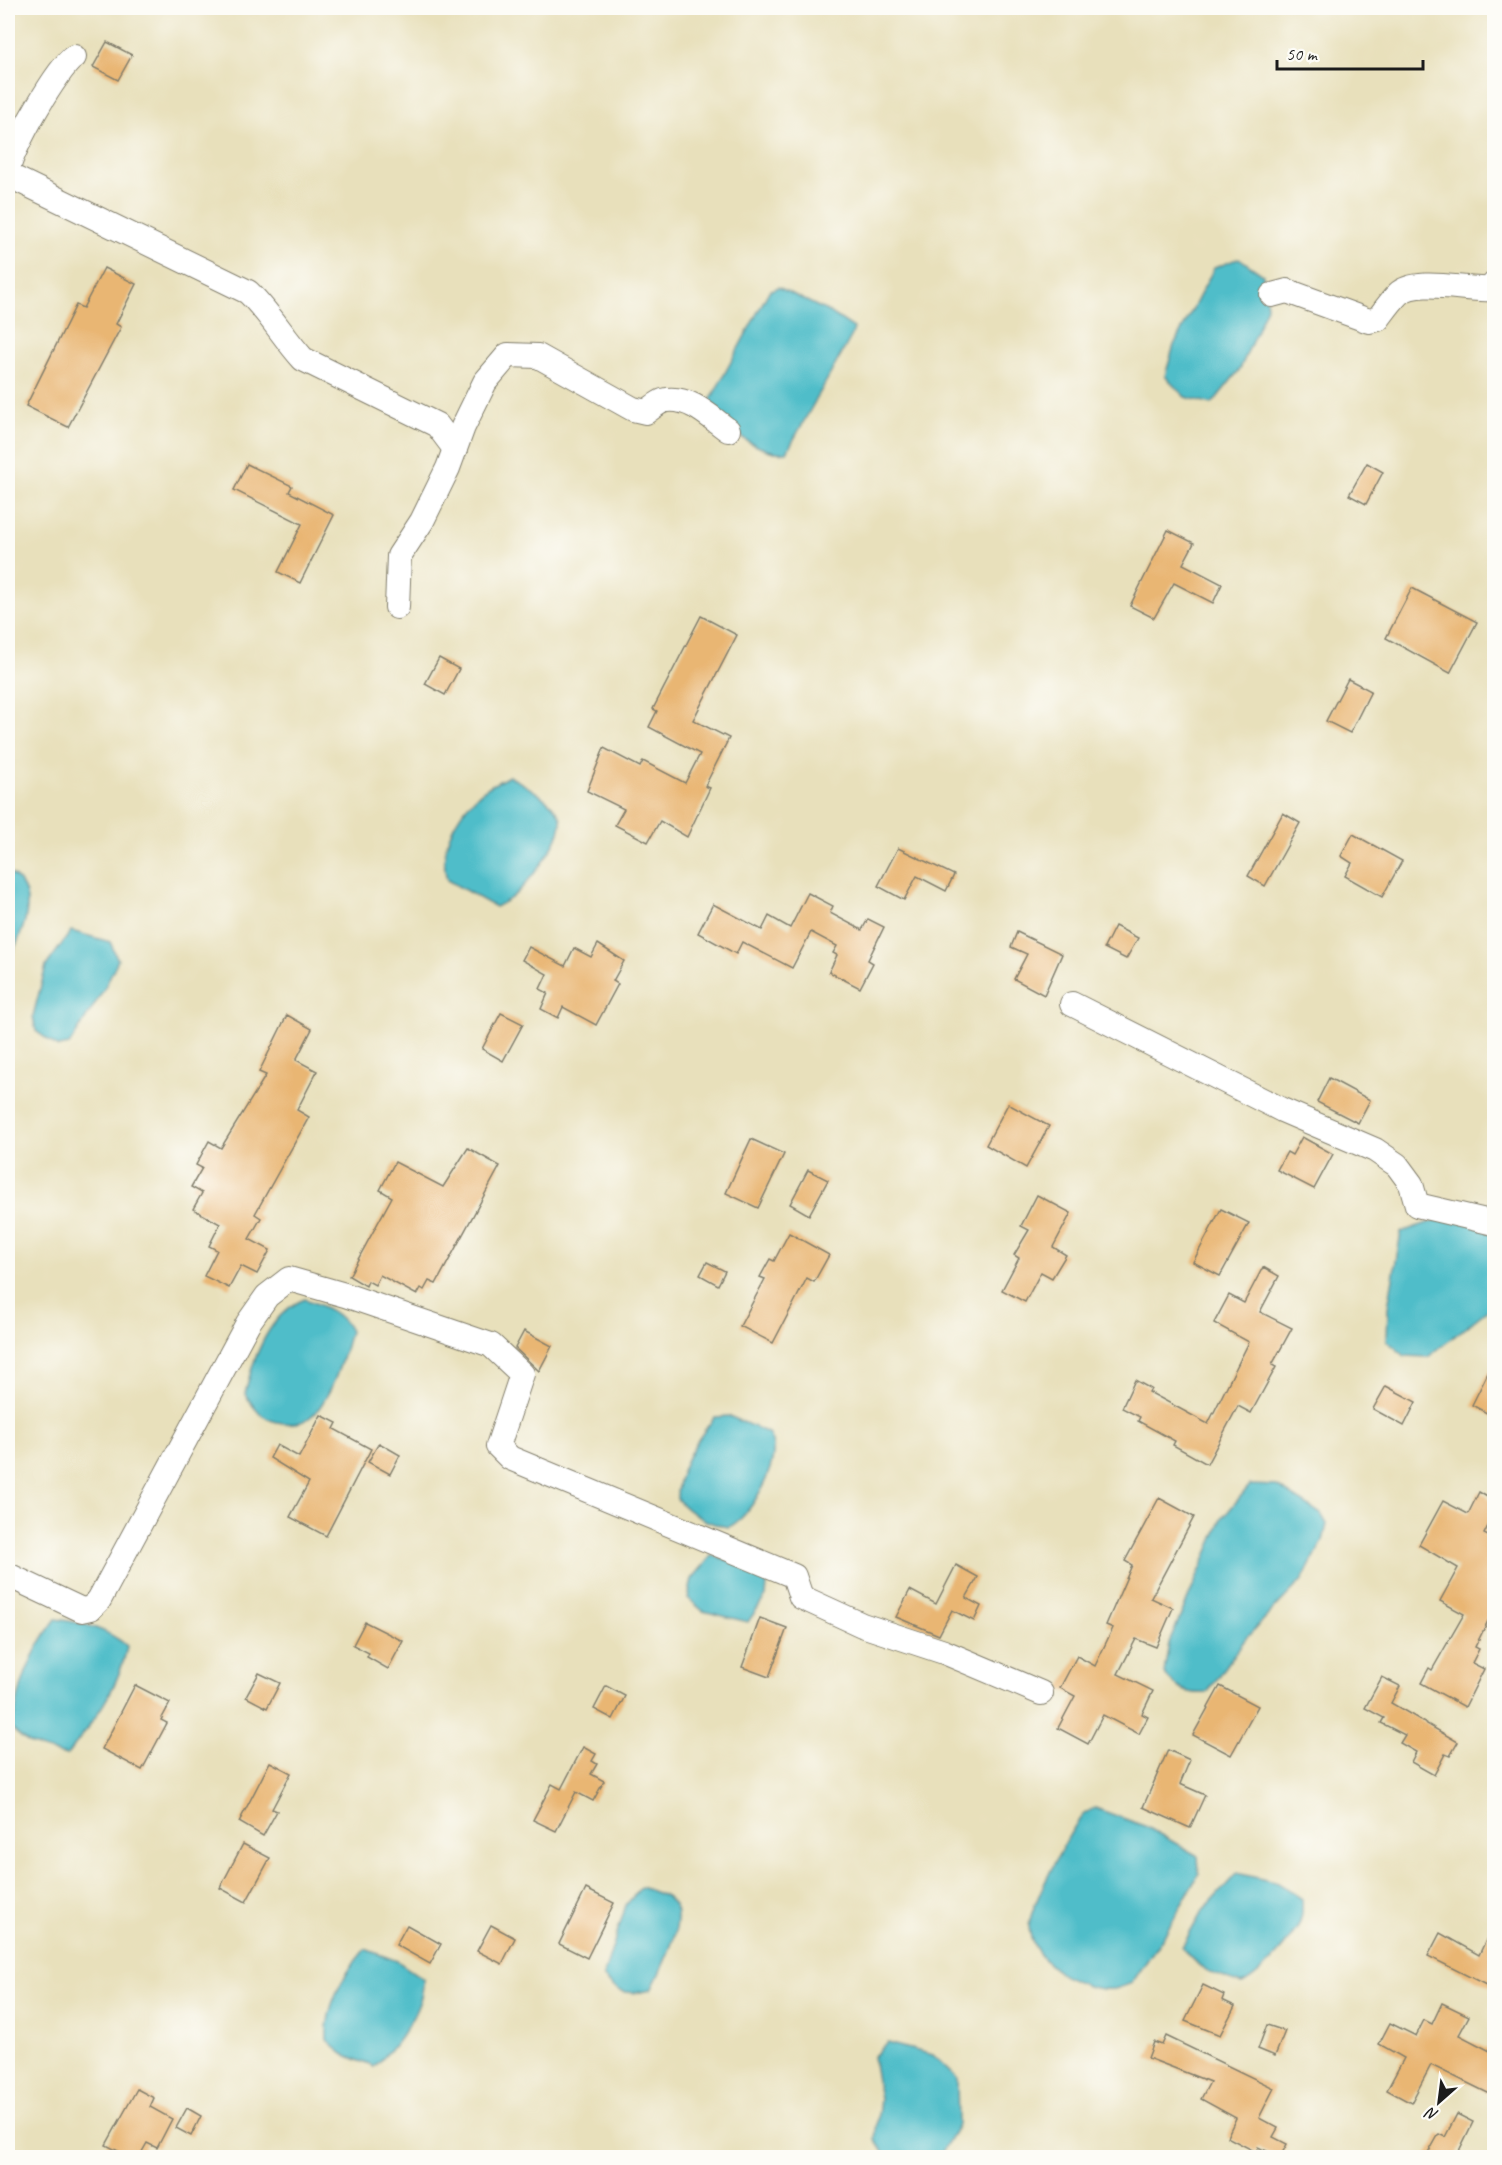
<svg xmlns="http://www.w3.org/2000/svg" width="1502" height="2165" viewBox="0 0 1502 2165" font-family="Caveat,sans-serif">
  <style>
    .water { fill: #50bdc9; stroke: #366c72; stroke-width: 1.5 }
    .building { fill: #e9b673 }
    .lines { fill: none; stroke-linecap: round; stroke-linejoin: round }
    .minor-casing { stroke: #827e6c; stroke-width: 26 }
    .minor { stroke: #fff; stroke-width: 24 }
  </style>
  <rect width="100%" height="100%" fill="#fdfcf7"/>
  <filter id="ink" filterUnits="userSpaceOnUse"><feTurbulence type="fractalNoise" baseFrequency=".0167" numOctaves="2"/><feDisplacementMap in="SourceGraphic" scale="12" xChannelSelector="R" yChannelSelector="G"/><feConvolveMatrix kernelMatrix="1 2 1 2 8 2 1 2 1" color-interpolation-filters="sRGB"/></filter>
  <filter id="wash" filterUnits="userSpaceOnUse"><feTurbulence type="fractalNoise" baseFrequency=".008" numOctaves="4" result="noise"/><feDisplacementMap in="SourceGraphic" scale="24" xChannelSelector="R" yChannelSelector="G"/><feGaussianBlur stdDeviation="1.35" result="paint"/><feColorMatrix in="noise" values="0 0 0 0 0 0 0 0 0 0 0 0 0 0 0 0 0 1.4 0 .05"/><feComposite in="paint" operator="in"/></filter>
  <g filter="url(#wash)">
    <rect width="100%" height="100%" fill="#e8e0bb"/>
    <g class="water">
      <path d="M1239,258L1263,275L1267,307L1240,369L1212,404L1185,397L1165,376L1174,345L1214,268Z"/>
      <path d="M778,287L831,313L854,328L852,335L789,448L787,452C765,456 732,433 717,417C713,413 713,405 711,399L769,291Z"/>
      <path d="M509,776C523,784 553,800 560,816C568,834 526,887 511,898C507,901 501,904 495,907L447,880C438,849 454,818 477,796C485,787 499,782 509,776Z"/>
      <path d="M8,872C43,891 22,935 8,961Z"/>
      <path d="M71,931L110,942L118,960L103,991L69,1045L58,1047L36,1031L33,1016L46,966Z"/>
      <path d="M1442,1218L1477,1225L1494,1236V1305L1428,1357L1405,1356L1387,1341L1388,1307L1401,1232Z"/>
      <path d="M305,1299C323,1306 341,1312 350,1331C344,1355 330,1403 309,1418C301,1424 292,1424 283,1423C263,1421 255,1410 245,1394C253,1358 269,1313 305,1299Z"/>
      <path d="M729,1416L768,1433C770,1437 773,1442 773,1447C776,1469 749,1520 728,1527C708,1524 690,1514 677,1499C676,1470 697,1439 715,1417Z"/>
      <path d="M1250,1485L1277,1486L1321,1514L1327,1524L1323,1541L1302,1580L1246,1638L1207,1693C1187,1695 1176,1689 1164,1673L1169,1643L1222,1519Z"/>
      <path d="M712,1555L768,1575L766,1596L748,1622L703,1611L688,1598L692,1579Z"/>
      <path d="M56,1619C83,1623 106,1628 127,1646C120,1686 92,1724 67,1755C45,1751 28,1746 12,1729C19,1686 29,1654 56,1619Z"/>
      <path d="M1095,1808L1147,1827L1198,1856L1199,1873L1167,1931L1132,1983C1127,1985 1120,1988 1114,1989C1080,1992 1032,1964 1029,1927C1028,1911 1071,1828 1083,1815C1086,1812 1091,1810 1095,1808Z"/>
      <path d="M1237,1873L1278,1883L1302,1899C1302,1905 1303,1913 1301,1918C1295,1939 1260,1975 1242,1984C1218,1977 1196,1969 1182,1947L1202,1912Z"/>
      <path d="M641,1887C651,1891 668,1895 674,1905C686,1923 660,1972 651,1990C629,1995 618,1994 603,1977L626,1905Z"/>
      <path d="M365,1949L397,1961L423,1979C425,2009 395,2047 374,2067L343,2054L327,2040C325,2006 343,1975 365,1949Z"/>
      <path d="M887,2043L933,2055L957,2078L958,2125L939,2157H886L875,2139L880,2099L873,2057Z"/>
    </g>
    <g id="blocks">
      <g class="building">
        <path d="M107,42L132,55L118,80L93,67Z"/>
        <path d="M104,268L136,284L116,324L121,327L68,427L26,406L76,305L83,308Z"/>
        <path d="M1367,463L1383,472L1366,504L1349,495Z"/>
        <path d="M247,464L292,486L289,492L334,515L300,583L278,572L302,524L234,490Z"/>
        <path d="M1168,530L1194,543L1183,564L1222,584L1213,603L1174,583L1154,618L1130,606Z"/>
        <path d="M1412,588L1477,622L1450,673L1386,638Z"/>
        <path d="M701,616L737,635L693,720L729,738L705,786L710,788L687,837L660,821L648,842L615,825L624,809L587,791L604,748L640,767L643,761L685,783L700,754L649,727L657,711L653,709Z"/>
        <path d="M439,658L459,669L445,695L425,684Z"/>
        <path d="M1348,679L1371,691L1350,733L1326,721Z"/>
        <path d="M1283,813L1300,823L1265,886L1248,876Z"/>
        <path d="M1353,834L1402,861L1382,897L1345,876L1352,863L1341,856Z"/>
        <path d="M898,848L954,875L946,891L917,876L904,900L878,886Z"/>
        <path d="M808,893L833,906L830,913L862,930L868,919L884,927L868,960L873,963L860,988L829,972L837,955L833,953L837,946L811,932L792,968L742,942L736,954L698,933L713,904L762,930L769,916L790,928Z"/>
        <path d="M1115,926L1138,938L1126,959L1104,948Z"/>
        <path d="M1017,932L1062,954L1044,995L1014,979L1027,954L1011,947Z"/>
        <path d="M598,944L624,961L613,981L618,984L596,1025L563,1007L558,1018L541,1009L548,993L540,989L547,974L522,960L529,947L565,966L574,948L591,957Z"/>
        <path d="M501,1013L523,1024L503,1061L482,1049Z"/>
        <path d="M287,1015L312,1029L296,1060L317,1071L297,1110L309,1117L255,1214L261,1218L249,1239L270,1250L257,1274L241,1266L229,1288L204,1276L217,1250L209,1246L220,1224L193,1209L202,1193L191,1187L202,1168L196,1165L209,1141L221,1148L266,1075L259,1072Z"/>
        <path d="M1329,1078L1370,1100L1358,1123L1317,1102Z"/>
        <path d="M1008,1104L1049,1126L1026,1168L986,1145Z"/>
        <path d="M1302,1137L1333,1154L1314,1189L1277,1170L1287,1152L1292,1155Z"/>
        <path d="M751,1139L784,1154L758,1208L726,1193Z"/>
        <path d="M468,1148L500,1166L436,1284L429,1281L424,1290L421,1288L417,1295L380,1275L375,1285L368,1281L366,1286L349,1276L392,1197L380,1190L395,1162L443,1187Z"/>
        <path d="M808,1170L828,1180L809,1215L790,1204Z"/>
        <path d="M1037,1195L1071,1213L1053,1247L1066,1255L1052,1278L1041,1272L1025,1302L1002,1290L1019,1258L1014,1255L1029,1230L1021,1226Z"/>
        <path d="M1221,1209L1249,1223L1220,1276L1193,1262Z"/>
        <path d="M789,1233L829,1255L814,1282L807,1278L773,1343L740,1326L765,1279L760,1277L770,1259L774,1261Z"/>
        <path d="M707,1262L725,1271L718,1285L700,1275Z"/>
        <path d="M1263,1267L1279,1276L1260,1312L1292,1328L1272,1365L1276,1367L1251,1413L1238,1406L1207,1464L1173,1445L1175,1441L1138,1421L1140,1417L1122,1408L1135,1380L1151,1389L1149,1392L1208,1424L1249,1342L1214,1323L1229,1295L1244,1303Z"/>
        <path d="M524,1331L552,1346L539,1371L515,1348Z"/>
        <path d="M1494,1361V1417L1472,1405Z"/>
        <path d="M1386,1386L1416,1402L1404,1426L1373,1409Z"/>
        <path d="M321,1415L337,1423L334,1429L371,1449L326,1536L290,1517L309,1482L270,1458L277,1445L299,1457Z"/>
        <path d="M379,1443L400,1455L390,1474L368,1462Z"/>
        <path d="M1479,1492L1494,1501V1514L1484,1534L1494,1539V1624L1488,1621L1475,1647L1479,1649L1472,1663L1484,1669L1465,1707L1421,1683L1429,1668L1432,1670L1464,1614L1440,1601L1458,1568L1419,1545L1443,1501L1468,1514Z"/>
        <path d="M1159,1498L1194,1517L1151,1598L1173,1608L1156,1647L1136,1639L1118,1674L1153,1691L1142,1714L1148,1717L1139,1734L1103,1715L1088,1744L1058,1728L1075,1696L1060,1688L1077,1656L1095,1666L1113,1628L1106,1625L1132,1565L1125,1561Z"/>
        <path d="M956,1565L978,1577L966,1598L981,1606L974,1621L952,1610L939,1635L896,1617L910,1590L936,1604Z"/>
        <path d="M760,1618L787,1628L769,1677L742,1667Z"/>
        <path d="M365,1622L403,1641L388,1669L367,1657L369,1653L353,1645Z"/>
        <path d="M259,1673L280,1683L267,1708L246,1697Z"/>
        <path d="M1382,1677L1400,1686L1391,1703L1458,1742L1450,1756L1445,1754L1434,1775L1411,1762L1416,1752L1400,1743L1405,1735L1381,1723L1384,1718L1365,1708Z"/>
        <path d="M135,1685L170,1703L161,1720L167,1723L142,1770L102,1749Z"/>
        <path d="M606,1686L625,1696L613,1719L594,1709Z"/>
        <path d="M1220,1686L1258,1706L1231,1755L1193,1735Z"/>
        <path d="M583,1747L596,1754L592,1761L597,1764L591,1774L604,1781L593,1801L576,1792L556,1831L533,1820L552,1784L561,1789Z"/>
        <path d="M1168,1750L1190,1760L1180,1784L1205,1795L1190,1828L1143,1807Z"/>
        <path d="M270,1762L291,1773L272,1809L277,1811L263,1836L239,1822Z"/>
        <path d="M243,1844L270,1858L246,1902L220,1888Z"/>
        <path d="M586,1889L614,1903L587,1958L559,1944Z"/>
        <path d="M1494,1923V1989L1428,1956L1440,1933L1479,1955Z"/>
        <path d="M407,1925L441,1944L430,1964L396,1945Z"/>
        <path d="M491,1925L515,1938L502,1964L477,1951Z"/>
        <path d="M1203,1985L1224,1995L1222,2000L1235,2006L1220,2035L1185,2021Z"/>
        <path d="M1442,2003L1469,2016L1459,2035L1494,2053V2096L1431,2065L1411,2103L1387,2090L1404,2058L1379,2044L1390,2023L1416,2036L1424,2020L1432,2024Z"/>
        <path d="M1267,2025L1285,2031L1275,2056L1258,2049Z"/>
        <path d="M1166,2036L1274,2088L1259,2118L1278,2128L1273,2137L1287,2144L1280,2157L1258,2147L1256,2152L1227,2137L1236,2118L1201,2099L1210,2082L1148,2058L1154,2042L1162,2045Z"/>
        <path d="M137,2089L154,2098L150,2107L172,2119L157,2148L147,2143L139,2157H130L106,2145Z"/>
        <path d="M187,2108L201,2116L191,2136L176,2128Z"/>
        <path d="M1457,2114L1473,2122L1456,2157H1426L1439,2134L1445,2137Z"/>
      </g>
    </g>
  </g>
  <g filter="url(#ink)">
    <use href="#blocks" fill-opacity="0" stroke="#827e6c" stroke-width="1.5"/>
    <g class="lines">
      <defs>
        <g id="minor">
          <path d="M8,170C11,149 58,67 74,57"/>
          <path d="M8,175L248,292C269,312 283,337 303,359L437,425L455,449"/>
          <path d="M1272,295L1287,291L1369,321L1378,319C1384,311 1391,301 1398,294C1416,277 1467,291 1490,289L1494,284"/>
          <path d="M397,607L399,556L422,521L448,468L463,427L485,382L508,355L538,356L633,409L646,412C652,408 661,400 667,400C691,397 711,418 728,430"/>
          <path d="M1072,1004L1282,1110L1375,1150L1397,1165L1411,1184L1417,1205L1494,1223"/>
          <path d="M8,1575L82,1610L91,1608L99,1600L248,1323L267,1296L289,1279L345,1295L491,1345L522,1374L498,1446L510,1458L794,1576L801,1597L862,1625L944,1652L1041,1693"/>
        </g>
      </defs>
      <use href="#minor" class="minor-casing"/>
      <use href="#minor" class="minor"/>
    </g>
  </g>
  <rect width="1502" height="2165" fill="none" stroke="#fdfcf7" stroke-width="30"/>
  <g transform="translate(1439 2102) rotate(208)" stroke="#fdfcf7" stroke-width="4.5" paint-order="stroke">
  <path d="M0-4.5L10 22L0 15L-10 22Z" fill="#1c1c1c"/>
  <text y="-9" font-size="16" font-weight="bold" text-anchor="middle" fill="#1c1c1c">N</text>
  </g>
  <path d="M1277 60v9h146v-9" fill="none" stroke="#1c1c1c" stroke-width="3"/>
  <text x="1286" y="60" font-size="18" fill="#1c1c1c" stroke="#fdfcf7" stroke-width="4.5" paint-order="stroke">50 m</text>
</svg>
